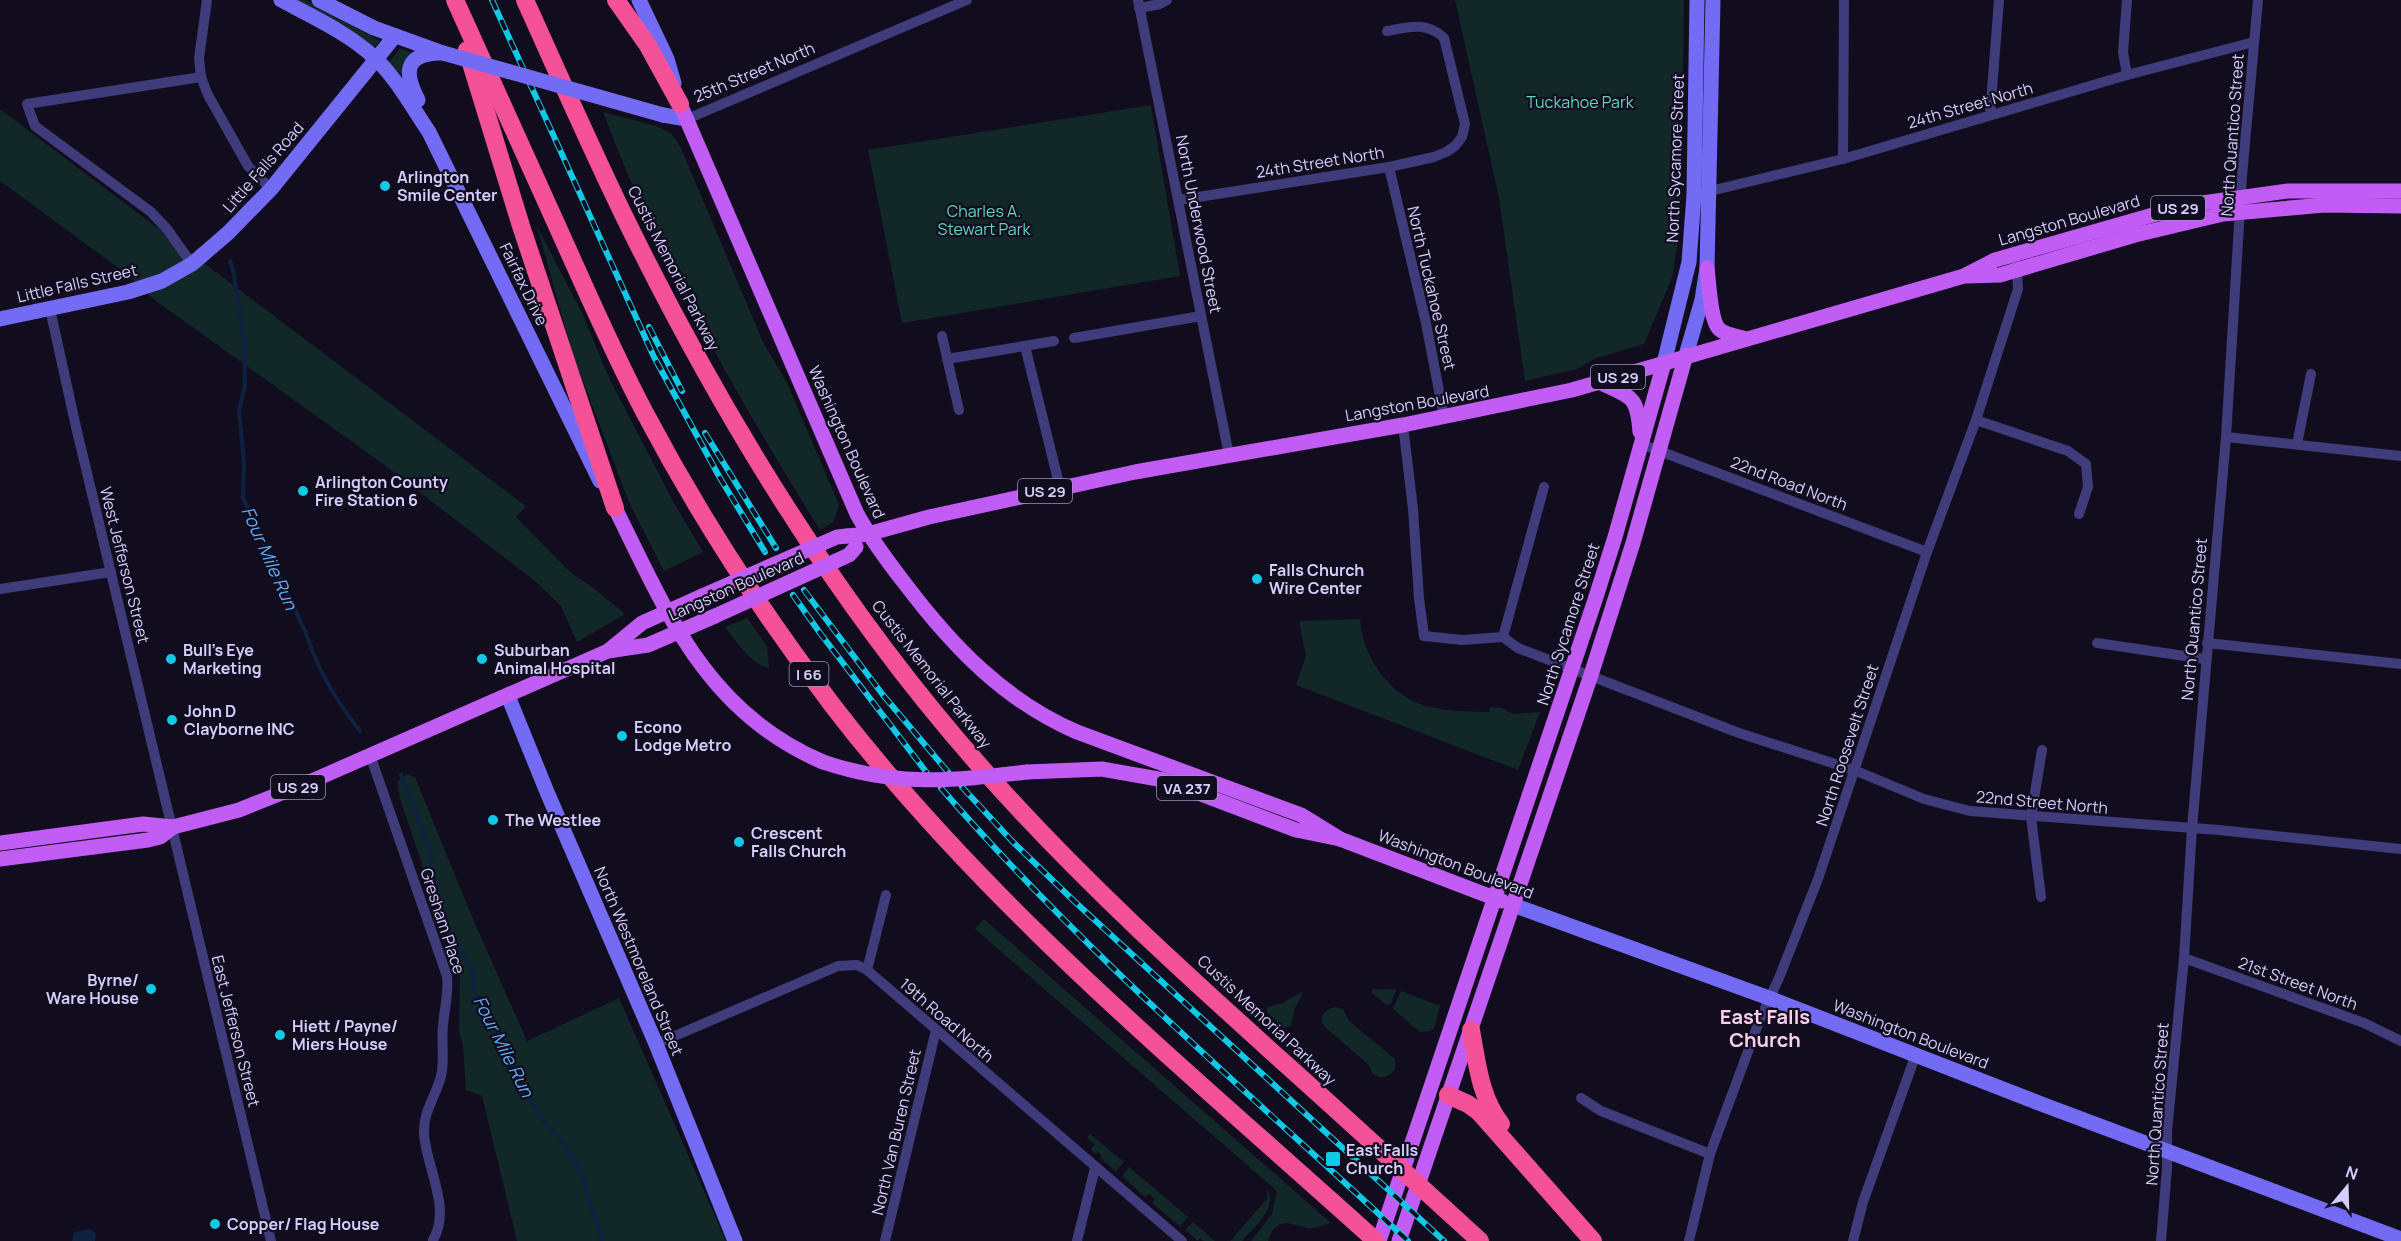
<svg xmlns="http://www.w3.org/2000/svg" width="2401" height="1241" viewBox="0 0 2401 1241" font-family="Manrope,sans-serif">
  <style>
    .green { fill: #112728 }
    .water { fill: #0f2141 }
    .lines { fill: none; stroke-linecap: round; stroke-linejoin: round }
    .stream { stroke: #0f2141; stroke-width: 4 }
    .street { stroke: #403b7a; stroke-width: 10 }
    .secondary { stroke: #746bf5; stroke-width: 15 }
    .primary { stroke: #c15cf4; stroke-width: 15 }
    .highway { stroke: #f45199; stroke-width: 18 }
    .rail-casing { stroke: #0fc9e6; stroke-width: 6 }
    .rail { stroke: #110d1e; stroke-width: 4; stroke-dasharray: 11; stroke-linecap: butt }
    .secondary-bridge { stroke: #746bf5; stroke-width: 15 }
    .primary-bridge { stroke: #c15cf4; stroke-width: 15 }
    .highway-bridge { stroke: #f45199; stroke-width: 18 }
    .poi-dot { fill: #0fc9e6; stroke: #110d1e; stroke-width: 2 }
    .labels { text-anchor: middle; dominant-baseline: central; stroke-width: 4.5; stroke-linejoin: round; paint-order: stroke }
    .shield { fill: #110d1e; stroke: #9a94b9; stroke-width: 1.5 }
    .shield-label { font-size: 15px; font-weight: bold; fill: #d5cefc }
    .street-label { font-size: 16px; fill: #d5cefc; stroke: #110d1e }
    .park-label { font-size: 16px; fill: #5fd6bd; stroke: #110d1e }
    .poi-label { font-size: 16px; font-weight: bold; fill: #d5cefc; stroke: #110d1e; text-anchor: start }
    .water-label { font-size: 18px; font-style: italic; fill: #63acf5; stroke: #110d1e }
    .quarter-label { font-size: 20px; font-weight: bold; fill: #fcd0ea; stroke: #110d1e }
  </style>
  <rect width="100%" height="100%" fill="#110d1e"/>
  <g class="green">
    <path d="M289,0H306L380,41L373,49Z"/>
    <path d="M1455,0H1684L1681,201L1677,246L1672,278L1644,344L1596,358L1577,369L1525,381L1499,198Z"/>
    <path d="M400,48L413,53L402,75L389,62Z"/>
    <path d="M1151,105L1180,276L902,323L868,150Z"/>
    <path d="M0,109L526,506L516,517L572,574L591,586L625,614L577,642L561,606L535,581L383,464L156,301L124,272L0,181Z"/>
    <path d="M603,112L656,126L671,133L680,146L763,342L787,383L839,505L834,521L820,530C737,397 658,259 603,112Z"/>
    <path d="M537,226L582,313L609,378L674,503L703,552L664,571L629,502L572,352Z"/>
    <path d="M747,618L767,646L769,668C750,664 737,642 725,627Z"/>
    <path d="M1360,619C1362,656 1391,699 1430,707C1449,712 1470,711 1490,712V707L1501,708L1514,714L1540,712L1518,770L1296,685L1306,656L1299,621Z"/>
    <path d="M406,774L415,777L472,917L527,1041L619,998L726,1241H517L482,1096L466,1090L463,1046L459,1031L460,977L401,802L397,782Z"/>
    <path d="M984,919L1331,1223C1324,1225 1314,1229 1307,1228C1289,1223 1276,1216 1268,1241H1251L1272,1214L1277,1191L975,929Z"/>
    <path d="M1373,988C1382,992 1388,987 1396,990L1391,1004L1386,1005L1371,992Z"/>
    <path d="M1401,991L1440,1006L1434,1028L1430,1031L1420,1032L1393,1009Z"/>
    <path d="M1301,992L1303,993L1295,1008L1291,1026L1284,1028L1267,1012V1007L1283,1003Z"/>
    <path d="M1336,1007L1343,1009L1349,1021L1395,1059V1070C1388,1077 1381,1080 1373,1074L1369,1065L1324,1026C1318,1016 1325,1009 1336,1007Z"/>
    <path d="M1090,1134L1124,1162L1116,1171L1100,1158L1102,1156L1098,1152L1096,1154L1091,1150L1095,1144L1087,1138Z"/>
    <path d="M1129,1167L1188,1217L1180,1226L1152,1203L1155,1199L1149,1194L1145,1197L1122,1176Z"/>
    <path d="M1267,1190C1279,1208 1252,1229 1242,1241H1230L1267,1199Z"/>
    <path d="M1193,1222L1215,1241H1203L1200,1238L1198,1241L1185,1230Z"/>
  </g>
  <path class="water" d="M89,1229L96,1233L95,1241H72L74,1232Z"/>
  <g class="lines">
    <g class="stream">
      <path d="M230,261L234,274L244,339L245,386L239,410L244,462L243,498L305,631C317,668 336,701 360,731"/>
      <path d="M401,775L430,849L432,873L449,928L461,953L473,970L476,996L506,1052L521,1087L542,1119L564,1143L581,1173L602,1241"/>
    </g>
    <g class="street">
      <path d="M207,0L199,58L201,77L208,95L248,166L271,189"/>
      <path d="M1138,0L1229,455"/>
      <path d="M1139,8L1160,4L1167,0"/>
      <path d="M2127,75L2123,52L2127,0"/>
      <path d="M1990,115L1999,0"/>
      <path d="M687,119L967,0"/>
      <path d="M1843,159L1844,0"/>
      <path d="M1389,167L1426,323L1444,417"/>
      <path d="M1702,193L1843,159L2127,75L2254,42"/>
      <path d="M1179,200L1389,167L1434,157L1446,152L1455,146L1462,137L1465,124L1444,38C1427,21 1408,27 1387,31"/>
      <path d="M192,264L167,229L151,212L35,126L27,104L201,77"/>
      <path d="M50,309L76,427L271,1241"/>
      <path d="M942,336L959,410"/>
      <path d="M1074,338L1201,316"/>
      <path d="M1025,346L1060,488"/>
      <path d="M947,359L1054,341"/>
      <path d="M1976,420L2068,451L2086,464L2088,487L2079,514"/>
      <path d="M1403,425L1413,509L1419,598L1424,636L1462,640L1503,637L1518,648L1739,733L1854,770L1924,799L1970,811L2219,830L2401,849"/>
      <path d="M2226,437L2401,456"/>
      <path d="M1641,444L1927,552"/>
      <path d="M2297,444L2311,374"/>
      <path d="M0,589L111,572"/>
      <path d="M1503,637L1544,487"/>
      <path d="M2097,643L2205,659"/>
      <path d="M2207,643L2401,664"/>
      <path d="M370,755L447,976C449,994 444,1009 443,1026C441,1043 445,1060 441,1076C436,1096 423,1112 424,1133C426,1168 452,1207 433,1240"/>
      <path d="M2041,897L2031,817L2042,750"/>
      <path d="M2184,958L2364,1023L2401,1041"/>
      <path d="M867,970L886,895"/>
      <path d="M656,1044L838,966L857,965L867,970L1182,1241"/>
      <path d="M1581,1098L1601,1111L1710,1154"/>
      <path d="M885,1241L936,1030"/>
      <path d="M1077,1241L1095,1168"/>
      <path d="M1689,1241L1710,1154L1760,1019L1779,978L1818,879L1927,552L1976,420L2018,289L2017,270L2013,255"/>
      <path d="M1853,1241L1863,1202L1916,1054"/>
      <path d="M2161,1241L2167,1168V1131L2184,958L2192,828L2226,437L2242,176L2258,0"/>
    </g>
    <g class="secondary">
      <path d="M281,0C313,17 348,33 375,58C397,79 412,107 429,132L600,481"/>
      <path d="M319,0L374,28L443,53"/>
      <path d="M639,0L667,59L674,83"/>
      <path d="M418,100C404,73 404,54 440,53"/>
      <path d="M663,115L687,119"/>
      <path d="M0,319L128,292L162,281L192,264L228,233L271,189L394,37"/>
      <path d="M1686,355L1702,300L1707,268L1713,0"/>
      <path d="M1664,363L1689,262L1694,195L1697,0"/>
      <path d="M508,696L547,792L656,1044L735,1241"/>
      <path d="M1513,905L1769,998L2044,1105L2401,1239"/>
    </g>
    <g class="primary">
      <path d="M680,104L857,514C871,539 888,562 906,585C953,647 1005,701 1077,732L1301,815L1340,839"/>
      <path d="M1707,268C1709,282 1710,320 1719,329C1725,335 1738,336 1746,339"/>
      <path d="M1967,276L2000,275L2135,235L2223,214L2324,205L2401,206"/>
      <path d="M1601,383C1632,398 1637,395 1640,432"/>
      <path d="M615,508C667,613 707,713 823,762"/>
      <path d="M847,536L868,534L929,517L1135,472L1403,425L1572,390L1964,276L1995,260L2188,205L2288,191H2401"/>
      <path d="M608,651L642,623L702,596"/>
      <path d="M1027,772L1102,769L1164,780L1296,830L1340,839L1502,901"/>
      <path d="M0,843L143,824L173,827L239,810L314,780L608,651L648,645L715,616"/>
      <path d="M0,859L148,840L160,837L173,827"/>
      <path d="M1379,1241L1595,600L1615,537L1664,363"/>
      <path d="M1399,1241L1591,675L1633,543L1686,355"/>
    </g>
    <g class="highway">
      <path d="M455,0C490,77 524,153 559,230C587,292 614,355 646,415C700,517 763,614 833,706C988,908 1188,1071 1376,1241"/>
      <path d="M525,0C558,73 590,146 625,218C722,416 840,610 988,775C1107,909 1244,1025 1376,1146"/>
      <path d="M616,0L647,44L680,104"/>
      <path d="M467,50L521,226L615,508"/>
      <path d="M1471,1030C1477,1063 1480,1097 1501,1124"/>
      <path d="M1448,1095L1468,1104L1479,1112L1593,1241"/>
      <path d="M1445,1209L1480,1241"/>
    </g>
    <defs>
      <g id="rail">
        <path d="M492,0L654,357L720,478L765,552"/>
        <path d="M649,327L682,391"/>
        <path d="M705,433L776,548"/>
        <path d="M804,590L883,695L948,772"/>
        <path d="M793,595L820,633L927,773"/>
        <path d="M962,787L1012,841L1074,901L1444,1241"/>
        <path d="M941,788C1083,952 1249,1093 1408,1241"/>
      </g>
    </defs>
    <use href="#rail" class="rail-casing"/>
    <use href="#rail" class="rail"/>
    <path class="secondary-bridge" d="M443,53L663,115"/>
    <g class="primary-bridge">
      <path d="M702,596L837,537L847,536"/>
      <path d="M715,616L849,555L856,547"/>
      <path d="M823,762C897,787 951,781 1027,772"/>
    </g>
    <path class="highway-bridge" d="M1376,1146L1445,1209"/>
  </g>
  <g class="poi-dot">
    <circle cx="385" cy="186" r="6"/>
    <circle cx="303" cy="491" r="6"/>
    <circle cx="1257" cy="579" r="6"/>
    <circle cx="171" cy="659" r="6"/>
    <circle cx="482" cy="659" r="6"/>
    <circle cx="172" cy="720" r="6"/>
    <circle cx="622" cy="736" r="6"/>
    <circle cx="493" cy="820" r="6"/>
    <circle cx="739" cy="842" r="6"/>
    <circle cx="151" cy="989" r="6"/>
    <circle cx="280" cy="1035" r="6"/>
    <rect x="1325" y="1151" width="16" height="16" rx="3"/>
    <circle cx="215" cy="1224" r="6"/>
  </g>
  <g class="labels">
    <g class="shield">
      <rect x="2151" y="196" width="54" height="24" rx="4.5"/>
      <rect x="1591" y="365" width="54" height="24" rx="4.5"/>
      <rect x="1018" y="479" width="54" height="24" rx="4.5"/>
      <rect x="789.5" y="662" width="39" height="24" rx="4.5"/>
      <rect x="271" y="775" width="54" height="24" rx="4.5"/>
      <rect x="1157" y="776" width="60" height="24" rx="4.5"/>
    </g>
    <g class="shield-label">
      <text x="2178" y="208">US 29</text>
      <text x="1618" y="377">US 29</text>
      <text x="1045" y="491">US 29</text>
      <text x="809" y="674">I 66</text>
      <text x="298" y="787">US 29</text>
      <text x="1187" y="788">VA 237</text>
    </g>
    <g class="street-label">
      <text transform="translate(754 72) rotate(-23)">25th Street North</text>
      <text transform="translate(1970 105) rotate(-16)">24th Street North</text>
      <text transform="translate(2232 135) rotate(-86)">North Quantico Street</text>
      <text transform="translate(1675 158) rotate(-88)">North Sycamore Street</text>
      <text transform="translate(1320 162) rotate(-9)">24th Street North</text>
      <text transform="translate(263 167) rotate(-49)">Little Falls Road</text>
      <text transform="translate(2069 220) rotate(-16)">Langston Boulevard</text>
      <text transform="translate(1199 224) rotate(79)">North Underwood Street</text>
      <text transform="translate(674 268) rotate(63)">Custis Memorial Parkway</text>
      <text transform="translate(77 283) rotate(-13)">Little Falls Street</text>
      <text transform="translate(524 284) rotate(64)">Fairfax Drive</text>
      <text transform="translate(1432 288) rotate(77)">North Tuckahoe Street</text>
      <text transform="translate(1417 403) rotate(-10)">Langston Boulevard</text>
      <text transform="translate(847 442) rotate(66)">Washington Boulevard</text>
      <text transform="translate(1789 483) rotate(21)">22nd Road North</text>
      <text transform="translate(125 565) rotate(76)">West Jefferson Street</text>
      <text transform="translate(736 586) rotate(-24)">Langston Boulevard</text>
      <text transform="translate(2194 619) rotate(-85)">North Quantico Street</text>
      <text transform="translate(1568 624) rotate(-72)">North Sycamore Street</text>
      <text transform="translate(932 674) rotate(52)">Custis Memorial Parkway</text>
      <text transform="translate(1847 745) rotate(-72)">North Roosevelt Street</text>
      <text transform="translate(2042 802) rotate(5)">22nd Street North</text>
      <text transform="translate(1456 864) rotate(21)">Washington Boulevard</text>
      <text transform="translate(443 921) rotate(72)">Gresham Place</text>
      <text transform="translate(639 961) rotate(67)">North Westmoreland Street</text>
      <text transform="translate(2298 983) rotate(20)">21st Street North</text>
      <text transform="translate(947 1020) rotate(41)">19th Road North</text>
      <text transform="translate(1267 1020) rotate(43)">Custis Memorial Parkway</text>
      <text transform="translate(236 1031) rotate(76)">East Jefferson Street</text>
      <text transform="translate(1911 1034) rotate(21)">Washington Boulevard</text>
      <text transform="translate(2157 1104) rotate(-86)">North Quantico Street</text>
      <text transform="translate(896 1132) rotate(-77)">North Van Buren Street</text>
    </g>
    <g class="park-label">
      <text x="1580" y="102">Tuckahoe Park</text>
      <text x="984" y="211">Charles A.<tspan x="984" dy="18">Stewart Park</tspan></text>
    </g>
    <g class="poi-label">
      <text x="397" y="177">Arlington<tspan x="397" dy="18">Smile Center</tspan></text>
      <text x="315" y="482">Arlington County<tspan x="315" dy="18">Fire Station 6</tspan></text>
      <text x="1269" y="570">Falls Church<tspan x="1269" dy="18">Wire Center</tspan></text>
      <text x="183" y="650">Bull's Eye<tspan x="183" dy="18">Marketing</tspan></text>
      <text x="494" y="650">Suburban<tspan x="494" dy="18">Animal Hospital</tspan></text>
      <text x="184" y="711">John D<tspan x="184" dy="18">Clayborne INC</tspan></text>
      <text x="634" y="727">Econo<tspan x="634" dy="18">Lodge Metro</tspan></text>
      <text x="505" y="820">The Westlee</text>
      <text x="751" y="833">Crescent<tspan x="751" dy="18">Falls Church</tspan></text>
      <text x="139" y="980" text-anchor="end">Byrne/<tspan x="139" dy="18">Ware House</tspan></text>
      <text x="292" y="1026">Hiett / Payne/<tspan x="292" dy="18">Miers House</tspan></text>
      <text x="1346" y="1150">East Falls<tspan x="1346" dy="18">Church</tspan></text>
      <text x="227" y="1224">Copper/ Flag House</text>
    </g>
    <g class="water-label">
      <text transform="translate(270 558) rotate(66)">Four Mile Run</text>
      <text transform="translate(504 1046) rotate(63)">Four Mile Run</text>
    </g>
    <g class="quarter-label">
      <text x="1765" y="1016">East Falls<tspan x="1765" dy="23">Church</tspan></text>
    </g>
  </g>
  <g transform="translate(2347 1187) rotate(19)" stroke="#110d1e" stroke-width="4.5" paint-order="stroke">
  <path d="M0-4.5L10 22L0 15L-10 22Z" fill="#d5cefc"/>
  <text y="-9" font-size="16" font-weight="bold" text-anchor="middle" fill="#d5cefc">N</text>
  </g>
</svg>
